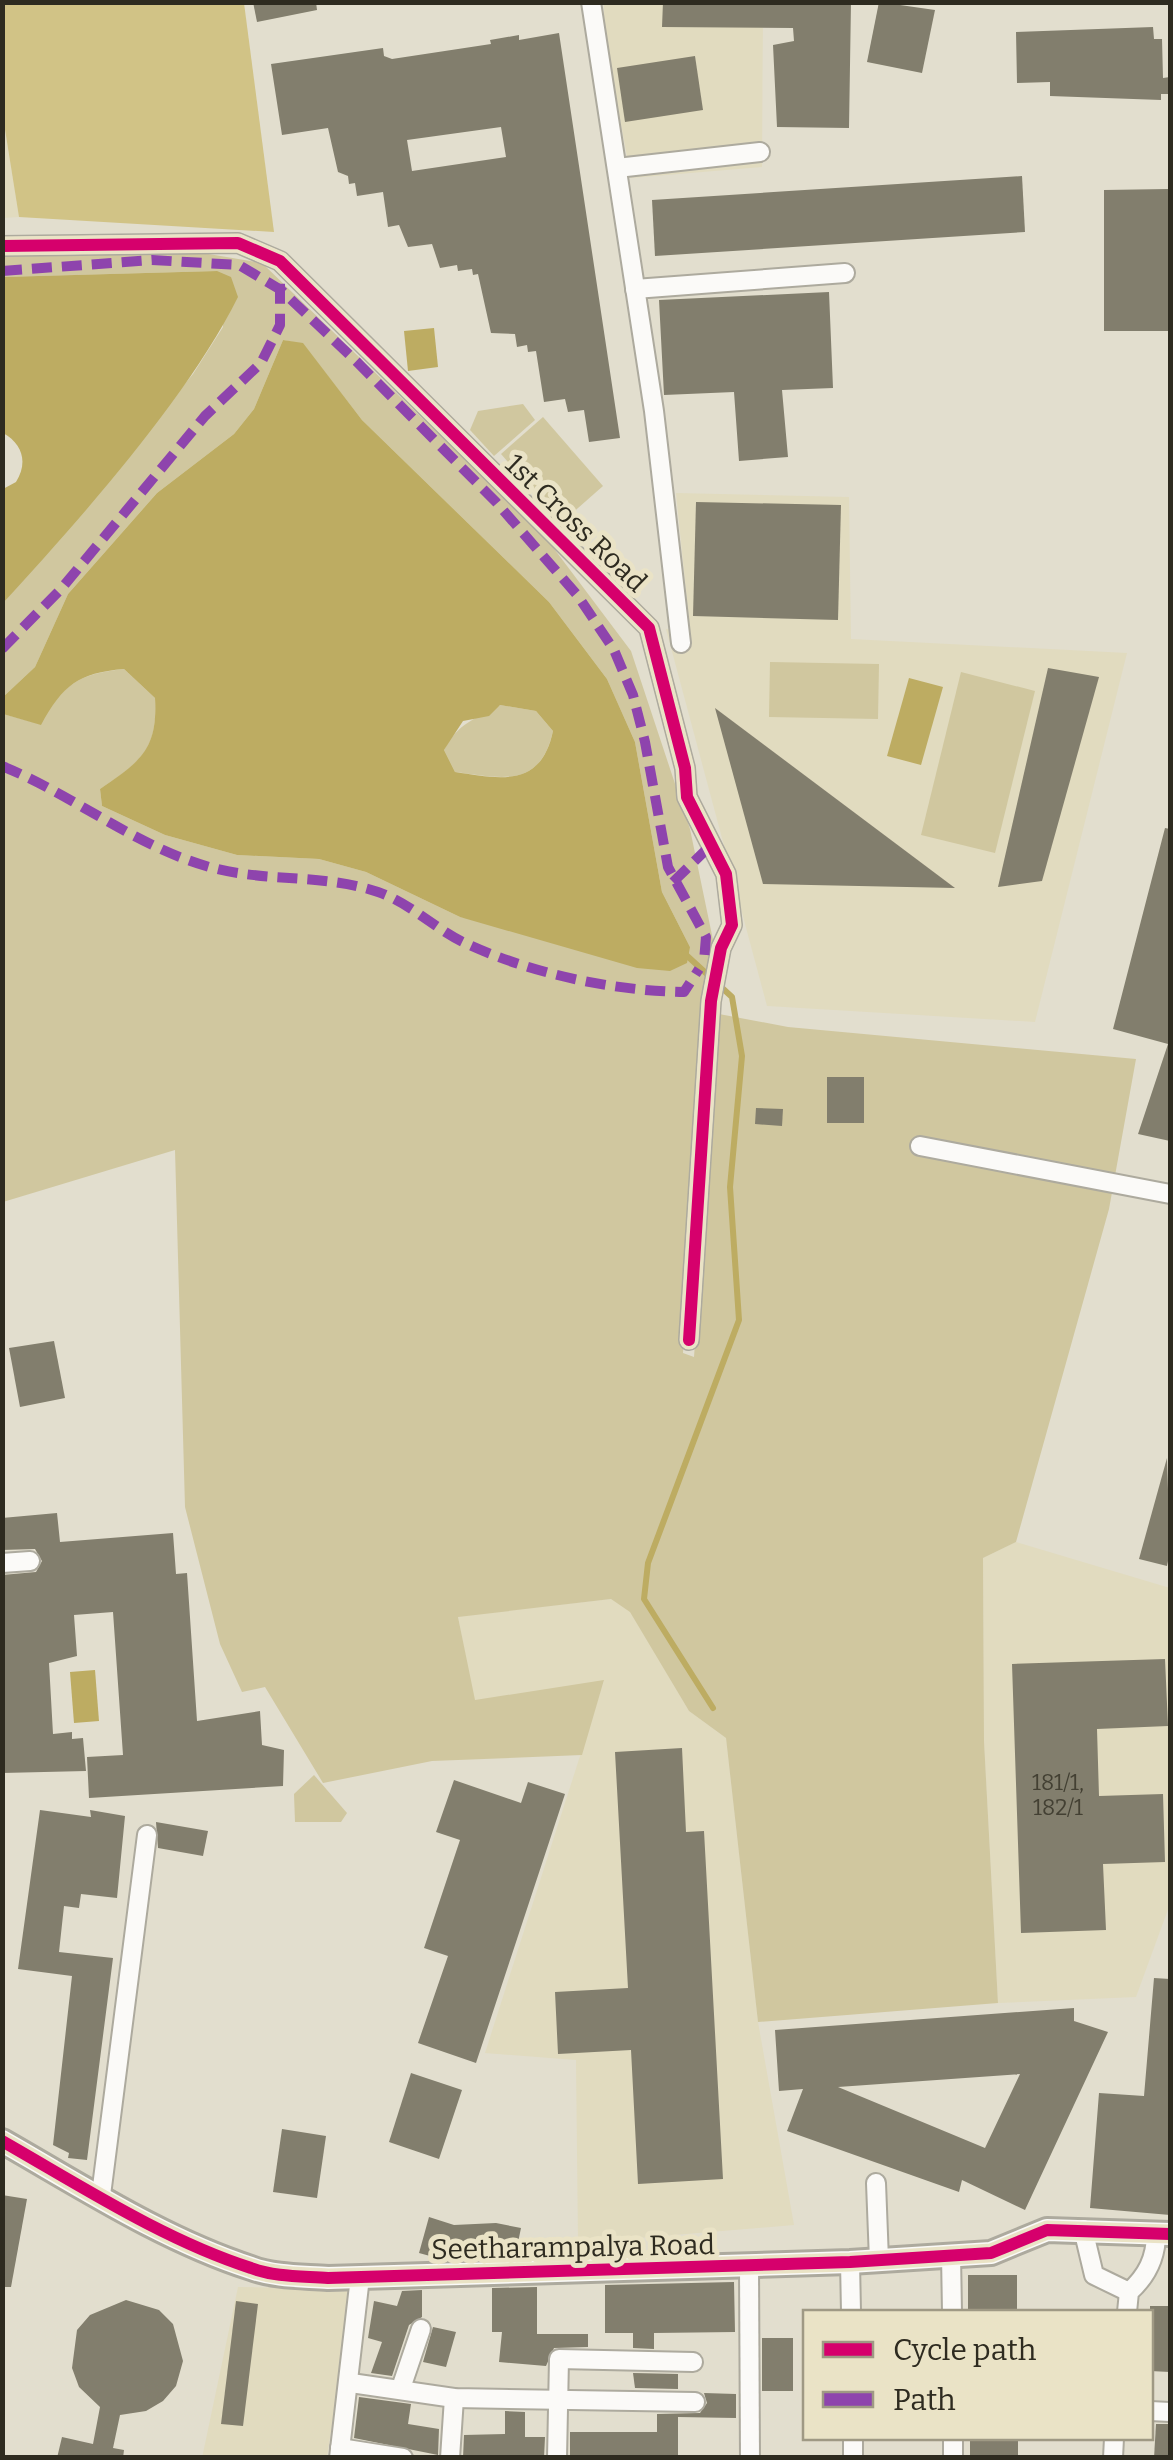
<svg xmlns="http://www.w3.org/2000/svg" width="1173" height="2460" viewBox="0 0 1173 2460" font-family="Bitter,serif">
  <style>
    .built { fill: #e1dbbf }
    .green { fill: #d0c79f }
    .forest { fill: #d1c386 }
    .water { fill: #bdac62; fill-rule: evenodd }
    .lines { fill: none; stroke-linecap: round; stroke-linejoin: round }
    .stream { stroke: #bdac62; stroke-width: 6 }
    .building { fill: #827e6d; fill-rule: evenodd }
    .minor-casing { stroke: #adaa9e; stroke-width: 22 }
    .tertiary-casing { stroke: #adaa9e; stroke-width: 28 }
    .minor { stroke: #fbfaf8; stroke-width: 18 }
    .tertiary { stroke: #fbfaf8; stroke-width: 22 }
    .quiet { stroke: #8e44ad; stroke-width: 10; stroke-dasharray: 20 10; stroke-linecap: butt }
    .cycleway-casing { stroke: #eae3c6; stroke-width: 19 }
    .cycleway { stroke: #d6006c; stroke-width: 12 }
    .labels { text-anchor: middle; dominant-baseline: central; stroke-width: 10; stroke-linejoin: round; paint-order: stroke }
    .number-label { font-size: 22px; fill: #434033 }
    .street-label { font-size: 28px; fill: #2e2b20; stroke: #eae3c6 }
  </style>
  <rect width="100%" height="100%" fill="#e2dece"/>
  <g class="built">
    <path d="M604,3H763L762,167L631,178L604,33Z"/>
    <path d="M2,117H3L19,217L3,218Z"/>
    <path d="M676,493L849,497L851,639L1127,653L1035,1022L767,1006L666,629L690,630Z"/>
    <path d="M1016,1542L1170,1588V1904L1136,1997L998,2003L984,1741L983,1558Z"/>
    <path d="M611,1599L630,1611L689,1711L726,1738L758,2022L794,2225L578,2243L576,2060L485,2053L604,1681L474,1701L458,1616Z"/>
    <path d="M238,2287L353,2289L327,2457L202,2458Z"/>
  </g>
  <g class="green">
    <path d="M191,251L262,263L546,538L631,651L690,829L713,940L701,1010L683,1353L694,1357L719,1014L788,1027L1136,1059L1109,1209L1016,1542L983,1558L984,1741L998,2003L758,2022L726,1738L689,1711L630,1612L611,1599L458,1617L475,1700L604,1680L582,1755L432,1761L323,1783L265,1687L242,1692L220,1644L185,1507L175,1150L3,1202V714L40,724C63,684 78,674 124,669L155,698C158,751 140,762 100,789L102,806L165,835L237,855L319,859L366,872L460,917L690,947L662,892L635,742L607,679L549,602L362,420L303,344L283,340L254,409L234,434L157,493L68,594L35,667L3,697V603L193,374L223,327L217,271L3,277V256Z"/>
    <path d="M523,404L535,420L494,456L470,430L478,411Z"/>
    <path d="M543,417L603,486L561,523L501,454Z"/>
    <path d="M770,662L879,664L878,719L769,717Z"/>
    <path d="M961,672L1035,691L995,853L921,835Z"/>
    <path d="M500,705L536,711L553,731C540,789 502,778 455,772L444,750C458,723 475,719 500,705Z"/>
    <path d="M314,1775L347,1813L341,1822H295L294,1794Z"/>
  </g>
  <path class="forest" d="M2,3H244L274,232L19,217L3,117Z"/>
  <g class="water">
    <path d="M217,271L231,277L238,297C187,399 81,518 3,603V489L16,482C28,463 23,444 3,433V277Z"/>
    <path d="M434,328L438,367L408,371L404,331Z"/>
    <path d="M283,340L303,343L362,420L549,602L607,679L635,742L662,892L690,947L687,963L670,971L637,968L460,917L366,872L319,859L237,855L165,835L102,806L100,789C139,762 158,751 155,698L124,669C78,673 63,685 41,725L3,714V697L35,667L68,594L157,493L234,434L254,409ZM500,705L536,711L553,731C541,788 501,779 455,772L444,750L463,721L489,716Z"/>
    <path d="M909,678L943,687L921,765L887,756Z"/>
    <path d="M95,1670L99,1721L74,1723L70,1672Z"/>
  </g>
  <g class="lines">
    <path class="stream" d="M684,953L732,997L742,1056L730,1187L739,1320L648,1563L644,1599L713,1708"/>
  </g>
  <g class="building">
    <path d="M253,2H316L317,10L257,22Z"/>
    <path d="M663,2H851L849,128L777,127L773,45L794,41L793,28L662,27Z"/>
    <path d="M879,2L935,10L922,73L867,62Z"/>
    <path d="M1153,27L1154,39H1162L1163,78L1170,77V94H1161V100L1050,96V82L1017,83L1016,32Z"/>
    <path d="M559,33L620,438L589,442L584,410L568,412L565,399L544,402L536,351L528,352L527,345L517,347L515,334L491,333L478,274L473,275L472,269L458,271L457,265L440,268L432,244L408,247L399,225L388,227L383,192L357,196L355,183L349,184L348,176L338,172L328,128L282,135L271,64L383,48L384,56L392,59L491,44L490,40L519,35V40ZM501,127L506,157L412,171L407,140Z"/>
    <path d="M695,56L703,110L625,122L617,68Z"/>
    <path d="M1022,176L1025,232L655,256L652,200Z"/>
    <path d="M1168,189L1169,331H1104V190Z"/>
    <path d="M829,292L833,388L782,390L788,457L739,461L734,392L664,395L659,300Z"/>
    <path d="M696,502L841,505L838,620L693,616Z"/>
    <path d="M1048,668L1099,677L1042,881L998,887Z"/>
    <path d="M715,708L955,888L763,884Z"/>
    <path d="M1165,828L1170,829V1141L1138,1134L1168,1044L1113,1029Z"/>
    <rect x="827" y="1077" width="37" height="46"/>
    <path d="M756,1108L783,1109L782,1126L755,1124Z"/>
    <path d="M54,1341L65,1398L20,1407L9,1348Z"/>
    <path d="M1167,1458L1170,1551L1167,1566L1139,1559Z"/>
    <path d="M57,1513L60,1542L173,1533L176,1574L187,1573L197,1721L260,1711L262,1745L284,1750L283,1786L89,1798L87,1757L123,1755L113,1612L74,1615L77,1656L49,1663L53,1734L72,1732V1739L83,1738L86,1771L2,1773V1575L36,1572L42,1561L35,1549L2,1550V1518Z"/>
    <path d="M1165,1659L1168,1726L1097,1729L1099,1796L1163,1794L1165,1862L1103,1864L1106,1930L1021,1933L1012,1664Z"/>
    <path d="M682,1748L686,1832L704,1831L723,2179L638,2184L631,2050L558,2054L555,1992L628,1988L615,1752Z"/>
    <path d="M454,1780L521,1803L528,1782L565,1794L476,2063L418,2043L448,1956L424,1948L460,1840L436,1832Z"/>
    <path d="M40,1810L91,1817L90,1810L125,1816L117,1898L81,1894L79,1908L64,1906L59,1952L113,1958L87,2160L68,2158L69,2153L53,2145L72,1976L18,1969Z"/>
    <path d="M156,1822L208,1831L203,1856L158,1848Z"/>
    <path d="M1154,1978L1170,1979V2215L1090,2208L1099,2093L1144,2096Z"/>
    <path d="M1074,2008V2021L1108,2032L1025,2210L962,2180L959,2192L787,2131L803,2089L779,2091L775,2030ZM1020,2074L985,2148L838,2087Z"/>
    <path d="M411,2073L462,2090L439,2159L389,2142Z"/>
    <path d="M282,2129L326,2136L317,2198L273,2192Z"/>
    <path d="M2,2195L27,2199L11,2287H2Z"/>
    <path d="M429,2217L454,2225L496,2223L521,2228L515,2257L442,2254L441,2259L419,2253Z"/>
    <rect x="968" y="2275" width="49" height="37"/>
    <path d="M734,2282L735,2332L654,2333V2349L633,2348V2333H605V2285Z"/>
    <path d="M537,2287V2334H588V2347L554,2348L546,2366L499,2362L502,2332H492V2288Z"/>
    <path d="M422,2290V2317L409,2325L392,2376L371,2373L382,2342L368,2338L374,2301L397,2306L402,2291Z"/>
    <path d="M126,2300L159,2310L173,2324L183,2361L176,2386L163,2401L146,2411L120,2415L113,2448L124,2450L123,2458H57L62,2437L93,2444L100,2407L79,2387L72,2368L77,2330L90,2315Z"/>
    <path d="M236,2301L258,2304L243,2426L221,2424Z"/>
    <path d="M1150,2306H1170V2372L1150,2371Z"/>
    <path d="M433,2327L456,2332L446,2367L423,2362Z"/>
    <rect x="762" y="2338" width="31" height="53"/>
    <path d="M633,2373L678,2374V2389L635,2388Z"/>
    <path d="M704,2393L736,2394V2418L678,2417V2458H570V2432H657V2414L700,2413L707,2403Z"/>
    <path d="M359,2397L411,2404L408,2424L439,2429L438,2455L354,2438Z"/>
    <path d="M505,2411L525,2412V2437H545L544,2458H463L464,2435L505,2434Z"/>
    <path d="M1156,2424H1170V2458H1154Z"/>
    <rect x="970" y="2438" width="48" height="20"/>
  </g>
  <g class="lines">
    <defs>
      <g id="minor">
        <path d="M591,2L654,411L681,643"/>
        <path d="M617,168L760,152"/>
        <path d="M2,246L238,243L280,261L649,628L685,768L687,797L726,874L732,925L721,948L711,1001L689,1340"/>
        <path d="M635,289L845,273"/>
        <path d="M920,1146L1170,1194"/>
        <path d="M2,1563L30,1561"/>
        <path d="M876,2183L879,2260"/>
        <path d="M101,2195L147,1835"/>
        <path d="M1083,2229L1094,2275L1129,2292"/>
        <path d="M951,2255L952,2312"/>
        <path d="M850,2262L851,2312"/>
        <path d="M749,2267L750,2458"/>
        <path d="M1127,2312L1129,2292C1147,2276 1156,2258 1156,2234"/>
        <path d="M351,2383L454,2398L695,2402"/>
        <path d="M401,2388L421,2329"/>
        <path d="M1150,2411L1170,2412"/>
        <path d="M853,2438V2458"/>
        <path d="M953,2438V2458"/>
        <path d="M340,2448L403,2458"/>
        <path d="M339,2458L360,2277"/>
        <path d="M450,2458L454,2398"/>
        <path d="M557,2458L559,2359L693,2362"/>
        <path d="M1113,2458L1114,2438"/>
      </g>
      <path id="tertiary" d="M2,2141C81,2186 164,2240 251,2268C275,2277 302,2276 328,2278L850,2262L991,2253L1047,2230L1170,2234"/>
    </defs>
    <use href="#minor" class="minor-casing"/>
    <use href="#tertiary" class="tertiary-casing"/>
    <use href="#minor" class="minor"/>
    <use href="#tertiary" class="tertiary"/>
    <g class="quiet">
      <path d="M2,271L152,260L239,265L281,290L357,362L496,502L578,596L614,650L633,695L645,742L668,867L706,937L704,961"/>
      <path d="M2,649L61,589L205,416L261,363L280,325V283"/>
      <path d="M2,766C73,795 134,845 206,866C263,883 322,873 378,892C410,903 434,928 463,942C528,973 613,991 684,992L699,969"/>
      <path d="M673,882L711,845"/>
    </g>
    <defs>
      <g id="cycleway">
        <path d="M2,246L238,243L280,261L649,628L685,768L687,797L726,874L732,925L721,948L711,1001L689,1340"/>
        <path d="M2,2141C81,2186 164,2240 251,2268C275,2277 302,2276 328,2278L850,2262L991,2253L1047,2230L1170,2234"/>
      </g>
    </defs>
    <use href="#cycleway" class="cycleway-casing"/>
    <use href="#cycleway" class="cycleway"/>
  </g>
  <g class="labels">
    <g class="number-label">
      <text x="1058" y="1782">181/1,<tspan x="1058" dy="25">182/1</tspan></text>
    </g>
    <g class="street-label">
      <text transform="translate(576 523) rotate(44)">1st Cross Road</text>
      <text transform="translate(573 2247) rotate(-1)">Seetharampalya Road</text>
    </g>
  </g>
  <rect width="1173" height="2460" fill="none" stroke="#2e2b20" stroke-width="10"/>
  <rect x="803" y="2310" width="350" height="130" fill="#eae3c6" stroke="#9f9984" stroke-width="2.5"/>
  <rect x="823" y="2342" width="50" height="15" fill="#d6006c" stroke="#9f9984" stroke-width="2.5"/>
  <text x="893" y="2360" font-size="30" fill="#2e2b20">Cycle path</text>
  <rect x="823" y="2392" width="50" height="15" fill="#8e44ad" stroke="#9f9984" stroke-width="2.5"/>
  <text x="893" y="2410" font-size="30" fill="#2e2b20">Path</text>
</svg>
